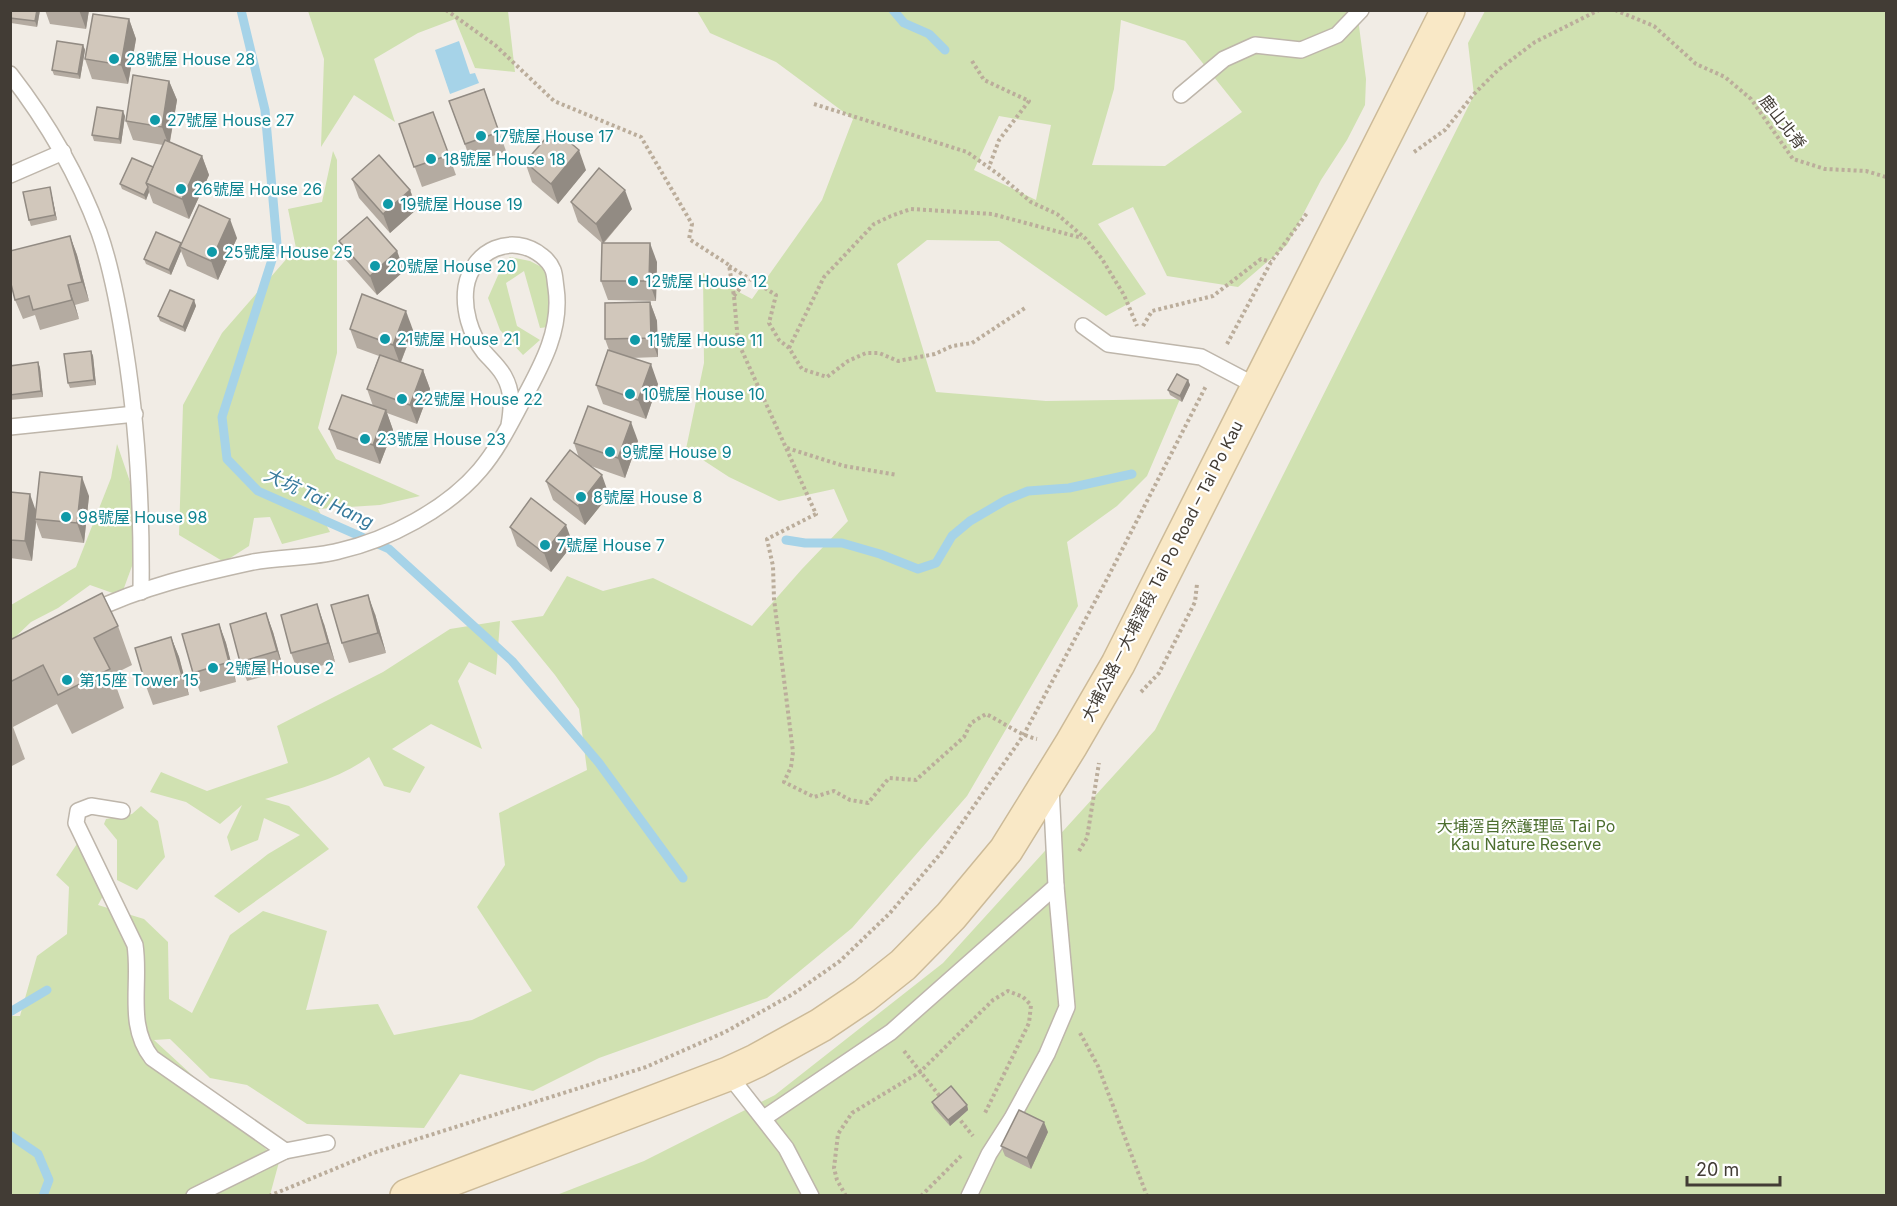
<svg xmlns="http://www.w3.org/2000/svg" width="1897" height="1206" viewBox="0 0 1897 1206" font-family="Inter,'Noto Sans TC',sans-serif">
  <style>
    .green { fill: #d0e1b1; fill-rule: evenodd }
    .water { fill: #a6d3e8 }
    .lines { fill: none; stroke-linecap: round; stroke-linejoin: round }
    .stream { stroke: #a6d3e8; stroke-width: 9 }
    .service-casing { stroke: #beb6ab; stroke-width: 18 }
    .secondary-casing { stroke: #ccba98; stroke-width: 36 }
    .path { stroke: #bbad9b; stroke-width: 4; stroke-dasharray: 3 3; stroke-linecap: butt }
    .service { stroke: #fff; stroke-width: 15 }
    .secondary { stroke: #f9e8c6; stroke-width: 33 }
    .wall { fill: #b4aba1 }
    .shaded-wall { fill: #928b83 }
    .building { fill: #d1c7bb; stroke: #928b83; stroke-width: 1.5 }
    .culture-dot { fill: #0f9aa8; stroke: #fff; stroke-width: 2 }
    .labels { text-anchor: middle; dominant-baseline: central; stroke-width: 4.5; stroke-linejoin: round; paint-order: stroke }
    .culture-label { font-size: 16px; fill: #0d838f; stroke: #fff; text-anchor: start }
    .street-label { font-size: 16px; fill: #423c35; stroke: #fff }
    .park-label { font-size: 16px; fill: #4c6e2e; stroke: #fff }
    .water-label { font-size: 18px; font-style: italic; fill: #377a9c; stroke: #fff }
  </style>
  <rect width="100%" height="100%" fill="#f1ece5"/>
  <g class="green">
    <path d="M308,11H508L515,72L475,68L455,19L418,33L374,59L395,122L354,95L321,147L324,59Z"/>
    <path d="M697,11H1357L1366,79L1365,105L1347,140L1321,180L1287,245L1238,287L1167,276L1133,207L1098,224L1146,294L1106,316L999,241L927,240L897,264L936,392L1046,401L1180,399L1147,476L1117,506L1067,542L1078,606L967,796L852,928L767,998L599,1058L533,1091L460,1074L424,1128L307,1124L247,1085L210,1078L170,1039L154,1040L193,1076L279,1162L270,1195L11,1196V1016H20L37,956L67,934L69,887L56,875L85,832L110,883L98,905L144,919L168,942L169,999L192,1013L230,935L263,911L327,931L306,1010L378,1004L394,1035L472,1020L532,991L477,907L505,865L499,813L587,770L579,709L555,675L511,621L543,616L567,576L603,591L653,578L752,626L802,569L848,521L834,489L779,501L729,477L686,449L704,363L703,273L752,299L822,200L853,119L776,62L710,33ZM1121,20L1185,41L1242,112L1165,166L1092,165L1114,89ZM999,116L1051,125L1036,200L974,170Z"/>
    <path d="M1485,11H1886V1195L554,1196L644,1161L775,1095L943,963L1155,730L1474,95L1468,43Z"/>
    <path d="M333,151L337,160V353L318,428L336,459L420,496L380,505L318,509L330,532L282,544L270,517L254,518L249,546L224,562L179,535L183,405L222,333L296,248L288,209L322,202Z"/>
    <path d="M510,257L530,261L559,276L564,325L540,328L524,271L506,283L517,326L540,340L523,355L500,330L488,298L503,264Z"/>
    <path d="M117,444L146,528L121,596L90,585L58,608L31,622L11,641V605L76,567L111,478Z"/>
    <path d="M500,621L496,675L469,662L458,681L482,749L431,724L392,749L425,767L410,793L384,786L369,757C339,779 301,788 265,799L289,806L329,849L239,913L214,896L268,854L300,835L264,818L258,840L231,851L227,837L242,805L220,824L186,802L150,792L161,772L207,791L288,763L277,726L383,672L450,629Z"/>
    <path d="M141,806L158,821L165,857L137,890L117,880V840L104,824L106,819L132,814Z"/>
  </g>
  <path class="water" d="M459,41L470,74L475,73L479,83L450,94L435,50Z"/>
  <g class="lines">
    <g class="stream">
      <path d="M241,10L265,110L277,244L222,417L227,459L258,491L389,549L512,661L599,763L683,878"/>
      <path d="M893,10L904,23L929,34L945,50"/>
      <path d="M786,540L805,543H842L880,554L918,569L936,563L952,536L970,521L1006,500L1028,491L1069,488L1132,474"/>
      <path d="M10,1012L47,990"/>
      <path d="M10,1135L38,1154L49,1180L43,1196"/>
    </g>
    <defs>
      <g id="service">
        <path d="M10,74C48,123 78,175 99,232C112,269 119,309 125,348C138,429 142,510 141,592"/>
        <path d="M1181,95L1224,59L1255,45L1301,50L1337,35L1361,10"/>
        <path d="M10,175L63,152"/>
        <path d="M1083,326L1108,344L1201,357L1258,387"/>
        <path d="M10,427L135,414"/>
        <path d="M91,612C141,587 198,574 253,562C281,557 313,558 339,551C388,540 447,509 480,470C498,449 510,424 523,400C542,365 562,329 556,288C555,282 555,275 553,270C551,265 546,259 542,256C512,232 472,250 466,287C463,309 470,334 484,352C491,360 499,367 504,376C513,392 512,408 509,425"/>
        <path d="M122,811L91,806L78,811L76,823L135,945C141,984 126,1025 152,1058L285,1151"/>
        <path d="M728,1074L786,1148L811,1196"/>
        <path d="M764,1118L891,1032L1056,886L1051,787"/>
        <path d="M194,1196L285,1151L327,1143"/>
        <path d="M969,1196L989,1154L1012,1118L1047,1054L1067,1007L1056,886"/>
      </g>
      <path id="secondary" d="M407,1196L728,1074L756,1061L821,1025L864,996L903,965L951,916L1006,850L1071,745L1118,664L1448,10"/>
    </defs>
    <use href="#service" class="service-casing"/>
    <use href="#secondary" class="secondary-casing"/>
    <g class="path">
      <path d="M446,10L495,45L554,101L641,137L692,224L689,239L729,265L734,296L738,342L816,514L767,539L773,566L774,599L793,752L791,767L784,782L814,797L834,791L850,800L868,803L889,778L916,780L964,737L971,723L986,714C1003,722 1019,735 1037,739"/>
      <path d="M1615,10L1654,26L1696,64L1725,77L1751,99L1793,159L1825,169L1866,171L1886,177"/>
      <path d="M972,61L984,80L1029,101L999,140L989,167"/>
      <path d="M814,104L967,152L998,174L1031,202L1057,214L1086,239L1102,259L1124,295L1137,326"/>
      <path d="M1414,152L1445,130L1474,94L1498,70L1535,42L1599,10"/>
      <path d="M729,266L776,295L769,323L779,340L789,348L802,369L827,377L848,361L866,353H879L898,361L935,354L952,346L972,343L1025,308"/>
      <path d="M734,296L748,278"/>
      <path d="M1143,326L1152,311L1213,296L1261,259L1271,262"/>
      <path d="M1227,344L1271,262L1307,213"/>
      <path d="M789,348L824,277L874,224L891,216L911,209L992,214L1082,238"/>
      <path d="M787,448L844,466L897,475"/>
      <path d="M1141,692L1159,673L1195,602L1197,584"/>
      <path d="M1079,851L1087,838L1099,763"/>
      <path d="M1080,1033L1098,1066L1147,1196"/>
      <path d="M904,1051L942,1099"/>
      <path d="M957,1116L973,1136"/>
      <path d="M269,1196L373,1153L646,1067L725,1032L793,994L840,961L890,913L941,853L1023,736L1107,579L1206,386"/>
      <path d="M846,1196L837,1180L834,1168L838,1134L852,1113L920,1072L993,1000L1008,991L1023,997L1031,1005L1029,1023L985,1113"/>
      <path d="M921,1196L961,1156"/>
    </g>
    <use href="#service" class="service"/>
    <use href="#secondary" class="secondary"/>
  </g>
  <g class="wall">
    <path d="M10,10H40L37,27L11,23Z"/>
    <path d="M45,10H89L86,29L50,24Z"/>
    <path d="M129,19L136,39L128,84L92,79L85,59Z"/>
    <path d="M83,45L85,50L80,79L54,75L52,70Z"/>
    <path d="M169,81L177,100L170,142L202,156L209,175L189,219L153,203L149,192L146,200L122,189L120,184L153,167L163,145L133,140L126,121Z"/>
    <path d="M484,89L506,151L472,164L449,101Z"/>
    <path d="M433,112L456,175L422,187L399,124Z"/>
    <path d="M125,116L121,144L94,141L92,135Z"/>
    <path d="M525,162L586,170L558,204L532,182Z"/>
    <path d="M352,179L410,190L417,209L390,233L359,198Z"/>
    <path d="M50,187L57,220L31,226L29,220Z"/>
    <path d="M571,202L632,209L604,243L657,262L656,301L608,300L601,281L602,243L578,222Z"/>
    <path d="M70,236L77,255L89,301L75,305L79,319L40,330L35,315L23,319L15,300Z"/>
    <path d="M237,238L218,280L187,266L181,251L171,275L146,264L144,259L181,243Z"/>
    <path d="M339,241L397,251L404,271L377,295L346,260Z"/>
    <path d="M194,300L196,306L185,332L160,321L158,316Z"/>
    <path d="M650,302L657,321L658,357L631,358L658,384L646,419L603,404L596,385L609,350L605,339Z"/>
    <path d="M350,329L413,330L401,362L423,370L430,389L417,424L387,413L393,430L380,464L337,449L329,429L373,406L367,389L379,356L357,348Z"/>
    <path d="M91,351L93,356L96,385L70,388L68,383Z"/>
    <path d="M38,362L40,368L43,397L10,400V366Z"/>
    <path d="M1188,380L1190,385L1182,402L1170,395L1168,390Z"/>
    <path d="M638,441L625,478L588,465L609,495L585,525L553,500L546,481L579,458L574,443Z"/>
    <path d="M10,492L36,509L89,496L84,543L42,538L36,522L32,561L10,558Z"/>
    <path d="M510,527L573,544L551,572L517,546Z"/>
    <path d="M266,613L273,632L284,671L247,681L240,662Z"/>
    <path d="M375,614L386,653L349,663L342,643Z"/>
    <path d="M219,624L226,643L236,682L200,692L193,673Z"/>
    <path d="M324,624L335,662L298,672L291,653Z"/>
    <path d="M118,626L132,665L112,675L124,708L72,734L57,704L13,727L25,759L10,767V640Z"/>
    <path d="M171,637L179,657L189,695L153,705L146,686Z"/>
    <path d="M932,1102L967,1105L968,1110L950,1126L934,1108Z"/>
    <path d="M1048,1132L1031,1169L1005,1156L1001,1146Z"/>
  </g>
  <g class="shaded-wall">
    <path d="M37,10H40L37,27L35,21Z"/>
    <path d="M79,10H89L86,29Z"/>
    <path d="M129,19L136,39L128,84L121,65Z"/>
    <path d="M83,45L85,50L80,79L78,74Z"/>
    <path d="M169,81L177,100L169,146L162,127Z"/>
    <path d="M123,111L125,116L121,144L119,139Z"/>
    <path d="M579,150L586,170L558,204L551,184Z"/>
    <path d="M202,156L209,175L189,219L182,199Z"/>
    <path d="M50,187L51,192L57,220L55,215Z"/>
    <path d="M148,187L149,192L146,200L144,195Z"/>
    <path d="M410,190L417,209L390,233L383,214Z"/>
    <path d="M625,190L632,209L603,243L596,224Z"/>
    <path d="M230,219L237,238L218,280L211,261Z"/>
    <path d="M70,236L77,255L89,301L82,282Z"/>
    <path d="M181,243L180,247L181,251L171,275L169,270Z"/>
    <path d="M650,243L657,262L656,301L649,281Z"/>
    <path d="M397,251L404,271L377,295L370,276Z"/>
    <path d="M68,285L75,305L79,319L72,300Z"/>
    <path d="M194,300L196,306L185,332L183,327Z"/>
    <path d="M650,302L657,321L658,357L651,338Z"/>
    <path d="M406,311L413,330L400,364L393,345Z"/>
    <path d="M91,351L93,356L96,385L94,380Z"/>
    <path d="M38,362L40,368L43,397L41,391Z"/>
    <path d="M651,364L658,384L646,419L638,400Z"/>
    <path d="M423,370L430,389L417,424L410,405Z"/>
    <path d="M1188,380L1190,385L1182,402L1180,396Z"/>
    <path d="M386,410L393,430L380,464L373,445Z"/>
    <path d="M631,422L638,441L625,478L618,458Z"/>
    <path d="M602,475L609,495L585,525L578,506Z"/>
    <path d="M82,477L89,496L84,543L77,523Z"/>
    <path d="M30,494L37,514L35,519L36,522L32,561L25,541Z"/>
    <path d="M566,525L573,544L551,572L544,553Z"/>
    <path d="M368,595L375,614L386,653L378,633Z"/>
    <path d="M317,604L324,624L335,662L328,643Z"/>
    <path d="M266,613L273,632L284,671L277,651Z"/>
    <path d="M219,624L226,643L236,682L229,662Z"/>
    <path d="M171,637L179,657L189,695L182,676Z"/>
    <path d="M967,1105L968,1110L950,1126L948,1120Z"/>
    <path d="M1044,1122L1048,1132L1031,1169L1027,1158Z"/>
  </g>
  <g class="building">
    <path d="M10,10H37L35,21L10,18Z"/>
    <path d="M93,14L129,19L121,65L85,59Z"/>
    <path d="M57,41L83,45L78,74L52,70Z"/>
    <path d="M133,75L169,81L162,127L126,121Z"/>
    <path d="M484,89L499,132L465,144L449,101Z"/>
    <path d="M97,107L123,111L119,139L92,135Z"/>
    <path d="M433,112L449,155L414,167L399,124Z"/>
    <path d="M554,129L579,150L551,184L525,162Z"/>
    <path d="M165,140L202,156L182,199L146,183Z"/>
    <path d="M379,155L410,190L383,214L352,179Z"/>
    <path d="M132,158L153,167L146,183L148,187L144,195L120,184Z"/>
    <path d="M599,168L625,190L596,224L571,202Z"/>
    <path d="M50,187L55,215L29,220L23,192Z"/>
    <path d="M199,205L230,219L211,261L180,247Z"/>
    <path d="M367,217L397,251L370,276L339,241Z"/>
    <path d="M156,232L181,243L169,270L144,259Z"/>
    <path d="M70,236L82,282L68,285L72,300L33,310L29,296L15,300L10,280V251Z"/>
    <path d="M602,243H650L649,281H601Z"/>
    <path d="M170,290L194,300L183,327L158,316Z"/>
    <path d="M362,294L406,311L393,345L350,329Z"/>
    <path d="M650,302L651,338L605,339V303Z"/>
    <path d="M608,350L651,364L638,400L596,385Z"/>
    <path d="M91,351L94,380L68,383L64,354Z"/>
    <path d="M380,355L423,370L410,405L367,389Z"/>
    <path d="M38,362L41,391L10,395V366Z"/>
    <path d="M1177,374L1188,380L1180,396L1168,390Z"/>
    <path d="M342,395L386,410L373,445L329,429Z"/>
    <path d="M588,406L631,422L618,458L574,443Z"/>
    <path d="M570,450L602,475L578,506L546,481Z"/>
    <path d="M40,472L82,477L77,523L35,519Z"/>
    <path d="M10,492L30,494L25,541L10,540Z"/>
    <path d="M531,498L566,525L544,553L510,527Z"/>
    <path d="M102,593L118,626L94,638L110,669L58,695L43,665L10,682V640Z"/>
    <path d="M368,595L378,633L342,643L331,605Z"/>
    <path d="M317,604L328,643L291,653L281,615Z"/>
    <path d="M266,613L277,651L240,662L230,624Z"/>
    <path d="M219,624L229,662L193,673L182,634Z"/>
    <path d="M171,637L182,676L146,686L135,648Z"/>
    <path d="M951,1086L967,1105L948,1120L932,1102Z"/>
    <path d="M1019,1110L1044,1122L1027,1158L1001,1146Z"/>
  </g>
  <g class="culture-dot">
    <circle cx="114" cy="59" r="6"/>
    <circle cx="155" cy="120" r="6"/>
    <circle cx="481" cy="136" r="6"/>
    <circle cx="431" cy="159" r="6"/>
    <circle cx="181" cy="189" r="6"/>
    <circle cx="388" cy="204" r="6"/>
    <circle cx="212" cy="252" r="6"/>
    <circle cx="375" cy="266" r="6"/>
    <circle cx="633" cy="281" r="6"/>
    <circle cx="385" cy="339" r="6"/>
    <circle cx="635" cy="340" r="6"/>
    <circle cx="630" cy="394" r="6"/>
    <circle cx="402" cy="399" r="6"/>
    <circle cx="365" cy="439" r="6"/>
    <circle cx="610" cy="452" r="6"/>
    <circle cx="581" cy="497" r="6"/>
    <circle cx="66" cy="517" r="6"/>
    <circle cx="545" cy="545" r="6"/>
    <circle cx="213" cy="668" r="6"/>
    <circle cx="67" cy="680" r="6"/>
  </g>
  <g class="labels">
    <g class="culture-label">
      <text x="126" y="59">28號屋 House 28</text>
      <text x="167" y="120">27號屋 House 27</text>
      <text x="493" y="136">17號屋 House 17</text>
      <text x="443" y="159">18號屋 House 18</text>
      <text x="193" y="189">26號屋 House 26</text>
      <text x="400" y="204">19號屋 House 19</text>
      <text x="224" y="252">25號屋 House 25</text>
      <text x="387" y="266">20號屋 House 20</text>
      <text x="645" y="281">12號屋 House 12</text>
      <text x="397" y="339">21號屋 House 21</text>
      <text x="647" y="340">11號屋 House 11</text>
      <text x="642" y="394">10號屋 House 10</text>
      <text x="414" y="399">22號屋 House 22</text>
      <text x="377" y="439">23號屋 House 23</text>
      <text x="622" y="452">9號屋 House 9</text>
      <text x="593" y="497">8號屋 House 8</text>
      <text x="78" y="517">98號屋 House 98</text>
      <text x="557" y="545">7號屋 House 7</text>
      <text x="225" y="668">2號屋 House 2</text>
      <text x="79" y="680">第15座 Tower 15</text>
    </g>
    <g class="street-label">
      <text transform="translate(1783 122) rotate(52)">鹿山北脊</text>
      <text transform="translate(1162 571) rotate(-63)">大埔公路－大埔滘段 Tai Po Road – Tai Po Kau</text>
    </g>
    <g class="park-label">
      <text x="1526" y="826">大埔滘自然護理區 Tai Po<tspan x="1526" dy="18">Kau Nature Reserve</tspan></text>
    </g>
    <g class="water-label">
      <text transform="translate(319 498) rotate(25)">大坑 Tai Hang</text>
    </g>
  </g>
  <rect width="1897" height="1206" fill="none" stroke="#423c35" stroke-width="24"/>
  <path d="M1687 1176v9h93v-9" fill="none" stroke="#423c35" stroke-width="3"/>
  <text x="1696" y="1176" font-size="18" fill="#423c35" stroke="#ffffff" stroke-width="4.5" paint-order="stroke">20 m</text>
</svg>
